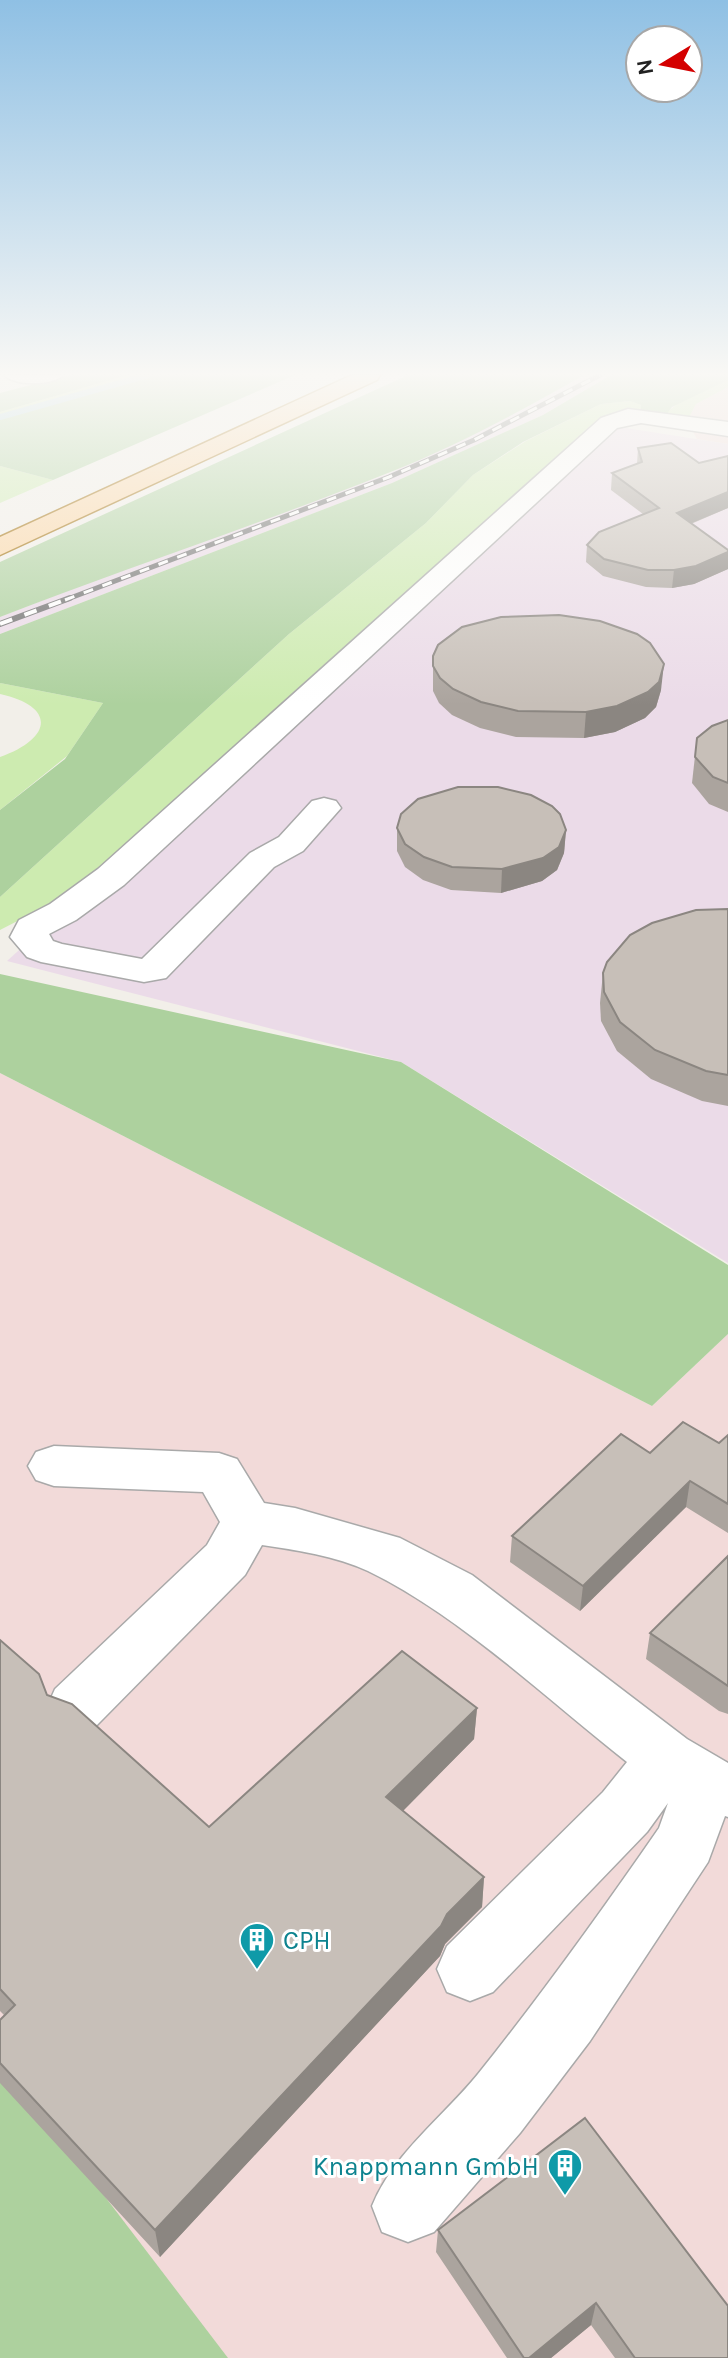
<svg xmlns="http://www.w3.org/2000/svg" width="728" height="2358" viewBox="0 0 728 2358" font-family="Karla,sans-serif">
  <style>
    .commercial { fill: #f2dad9 }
    .industrial { fill: #ebdbe8 }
    .grass { fill: #cdebb0 }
    .forest { fill: #add19e }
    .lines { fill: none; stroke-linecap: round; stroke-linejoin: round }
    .stream { stroke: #aad3df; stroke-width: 6 }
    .minor-casing { stroke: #a9a9a9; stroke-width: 3 }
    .major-casing { stroke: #a06b00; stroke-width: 3 }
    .minor { fill: #fff; fill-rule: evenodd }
    .major { fill: #fcd6a4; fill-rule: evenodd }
    .rail-far1-casing { stroke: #707070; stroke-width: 5 }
    .rail-casing { stroke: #707070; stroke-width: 6 }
    .rail-far1 { stroke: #fff; stroke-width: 3; stroke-dasharray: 10; stroke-linecap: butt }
    .rail { stroke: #fff; stroke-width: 4; stroke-dasharray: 13; stroke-linecap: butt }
    .wall { fill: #aba49e }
    .shaded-wall { fill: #8b8681 }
    .building { fill: #c7bfb8; stroke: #8b8681; stroke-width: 2 }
    .labels { text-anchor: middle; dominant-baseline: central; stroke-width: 6; stroke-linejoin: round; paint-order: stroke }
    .near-culture-label { font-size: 26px; fill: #0d838f; stroke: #fff; text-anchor: start }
  </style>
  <rect width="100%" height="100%" fill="#f2efe9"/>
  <g class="commercial">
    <path d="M728,387V444L697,439L687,421L696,404Z"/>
    <path d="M0,1073L652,1406L728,1334V2358H192L0,2129Z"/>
  </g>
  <g class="industrial">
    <path d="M584,375H611L543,415L392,483L0,634V617L133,565L390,473L527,407Z"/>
    <path d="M600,424L728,444V1263L401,1062L7,961Z"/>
  </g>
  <g class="grass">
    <path d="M128,375H156L0,419V412Z"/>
    <path d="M728,380V387L696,404L687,421L667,417V412L684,399Z"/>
    <path d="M630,401L641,405L640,414H618L95,881L0,930V897L289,634L426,523L473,475L526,441L601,404Z"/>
    <path d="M0,466L53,480L0,503Z"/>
    <path d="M0,683L103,703L67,756L0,810V757C51,739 58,707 0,694Z"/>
  </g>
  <g class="forest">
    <path d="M69,375H128L0,412V393Z"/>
    <path d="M156,375H295L53,480L0,466V419Z"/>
    <path d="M408,375H584C521,411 456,446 388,473C260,524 129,567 0,617V562Z"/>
    <path d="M611,375H728V380L672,407L668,412L671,417L640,414L641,405L630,401L601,404L523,442L473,475L426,523L289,634L0,897V810L65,759L103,703L0,683V634L392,483L543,415Z"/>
    <path d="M0,974L401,1062L728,1265V1334L652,1406L0,1073Z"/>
    <path d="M0,2059L228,2358H0Z"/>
  </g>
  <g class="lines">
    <path class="stream" d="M0,417L148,375"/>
    <defs>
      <g id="minor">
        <path d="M4,375H63C53,386 14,386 4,375Z"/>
        <path d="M628,409L728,422V436L641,423L617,428L124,885L76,920L49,934L53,941L62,944L142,959L250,853L279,837L312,801L324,798L336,801L341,808L303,851L274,867L166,978L144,982L41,962L27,957L10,937L19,920L50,904L98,869L601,418Z"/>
        <path d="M54,1446L219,1453L237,1459L264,1503L295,1508L400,1538L472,1575L687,1739L728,1763V1817L725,1816L708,1862L590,2041L520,2133L434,2232L408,2242L382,2232L372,2206C393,2154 443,2117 478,2074C542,1994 601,1912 659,1828L668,1803L647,1832L493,1992L470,2001L447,1992L437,1969L447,1946L603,1792L627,1762C547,1699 459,1615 368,1571C336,1556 296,1550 262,1545L245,1575L97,1725L76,1732L55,1725L47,1707L55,1689L207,1545L220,1522L203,1492L54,1486L36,1480L28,1466L36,1452Z"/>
      </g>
      <path id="major" d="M352,375H380L377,380L0,555V537Z"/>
    </defs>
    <use href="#minor" class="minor-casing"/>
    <use href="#major" class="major-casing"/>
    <use href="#minor" class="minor"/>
    <use href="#major" class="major"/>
    <defs>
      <path id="rail-far1" d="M65,600L389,477L474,440L600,375"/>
      <path id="rail" d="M0,624L70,598"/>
    </defs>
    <use href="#rail-far1" class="rail-far1-casing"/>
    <use href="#rail" class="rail-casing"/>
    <use href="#rail-far1" class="rail-far1"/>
    <use href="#rail" class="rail"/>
  </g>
  <g class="wall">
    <path d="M638,448L728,508L691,524L728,569L694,584L672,588L646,587L603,576L586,562L587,545L643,514L611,490L612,473L637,464Z"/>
    <path d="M433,656L661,690L656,707L645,718L615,732L584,738L516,737L480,728L452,715L439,703L433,691Z"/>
    <path d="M728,720V812L709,804L692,783L697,738Z"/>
    <path d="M397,828L566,830L564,853L557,870L542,881L501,893L451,890L423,880L405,867L397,851Z"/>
    <path d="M728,909V1106L702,1101L651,1079L617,1051L601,1021L600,1003L603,973Z"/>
    <path d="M728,1435V1533L686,1507L580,1611L510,1562L512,1536L650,1453L719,1443Z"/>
    <path d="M728,1556V1714L719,1711L646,1659L650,1633Z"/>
    <path d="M0,1640L47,1695L209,1827L477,1708L474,1739L403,1811L484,1877L482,1907L445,1944L440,1956L160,2257L0,2083V2020L4,2015L0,2011Z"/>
    <path d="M438,2230L728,2358H615L591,2325L551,2358H507L436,2252Z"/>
  </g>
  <g class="shaded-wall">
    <path d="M728,492V508L675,530L677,513Z"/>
    <path d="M728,552V569L694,584L672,588L674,570Z"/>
    <path d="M664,664L661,690L656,707L645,718L615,732L584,738L586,712Z"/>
    <path d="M566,830L564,853L557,870L542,881L501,893L502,869Z"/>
    <path d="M690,1481L686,1507L580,1611L583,1586Z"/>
    <path d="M477,1708L474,1739L386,1828V1797Z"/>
    <path d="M484,1877L482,1907L445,1944L440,1956L160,2257L155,2230L447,1914Z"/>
    <path d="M596,2303L591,2325L551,2358H529Z"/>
  </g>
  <g class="building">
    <path d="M671,443L699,463L728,456V492L677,513L728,550V552L696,566L674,570H648L604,559L587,545L599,532L659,508L612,473L642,462L638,448Z"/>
    <path d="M559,615L600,621L637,634L650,643L664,664L659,682L648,692L617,706L586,712L518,711L481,702L453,689L440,678L433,666V656L438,645L462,627L501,617Z"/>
    <path d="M728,720V783L713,777L695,757L697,738L712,726Z"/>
    <path d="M458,787H498L531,795L552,806L560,814L566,830L559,847L543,858L502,869L452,867L424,857L405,844L397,828L401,814L418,799Z"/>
    <path d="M728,909V1075L706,1071L655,1050L620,1022L604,992L603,973L607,962L630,935L652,923L696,910Z"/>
    <path d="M683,1422L719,1443L728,1435V1504L690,1481L583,1586L512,1536L621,1434L650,1453Z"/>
    <path d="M728,1556V1686L650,1633Z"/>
    <path d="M0,1640L39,1674L47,1695L72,1704L209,1827L402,1651L477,1708L386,1797L484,1877L447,1914L441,1926L155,2230L0,2063V2020L15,2005L0,1989Z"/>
    <path d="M585,2118L728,2306V2358H635L596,2303L529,2358H524L438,2230Z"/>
  </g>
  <linearGradient id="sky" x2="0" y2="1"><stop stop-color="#8fc0e4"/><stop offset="0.53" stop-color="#f9f8f5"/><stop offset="1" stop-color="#f9f8f5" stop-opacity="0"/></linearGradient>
  <rect width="728" height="705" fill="url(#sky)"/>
  <defs>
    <symbol id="building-pin" viewBox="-11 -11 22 30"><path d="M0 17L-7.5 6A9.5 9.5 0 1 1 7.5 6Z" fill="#0f9aa8" stroke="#fff"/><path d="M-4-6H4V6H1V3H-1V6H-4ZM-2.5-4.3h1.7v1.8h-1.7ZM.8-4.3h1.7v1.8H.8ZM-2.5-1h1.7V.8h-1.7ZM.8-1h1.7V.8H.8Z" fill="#fff"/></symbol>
  </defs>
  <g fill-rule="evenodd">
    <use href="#building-pin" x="237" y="1920" width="40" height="54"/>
    <use href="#building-pin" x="545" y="2146" width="40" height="54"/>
  </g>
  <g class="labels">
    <g class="near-culture-label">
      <text x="283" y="1940">CPH</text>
      <text x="539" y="2166" text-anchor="end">Knappmann GmbH</text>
    </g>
  </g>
  <g transform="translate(664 64) rotate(260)"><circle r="38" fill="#ffffff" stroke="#a7a7a7" stroke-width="2"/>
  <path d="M0-6L14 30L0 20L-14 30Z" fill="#d40000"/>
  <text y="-12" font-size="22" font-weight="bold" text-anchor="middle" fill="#222222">N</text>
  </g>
</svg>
